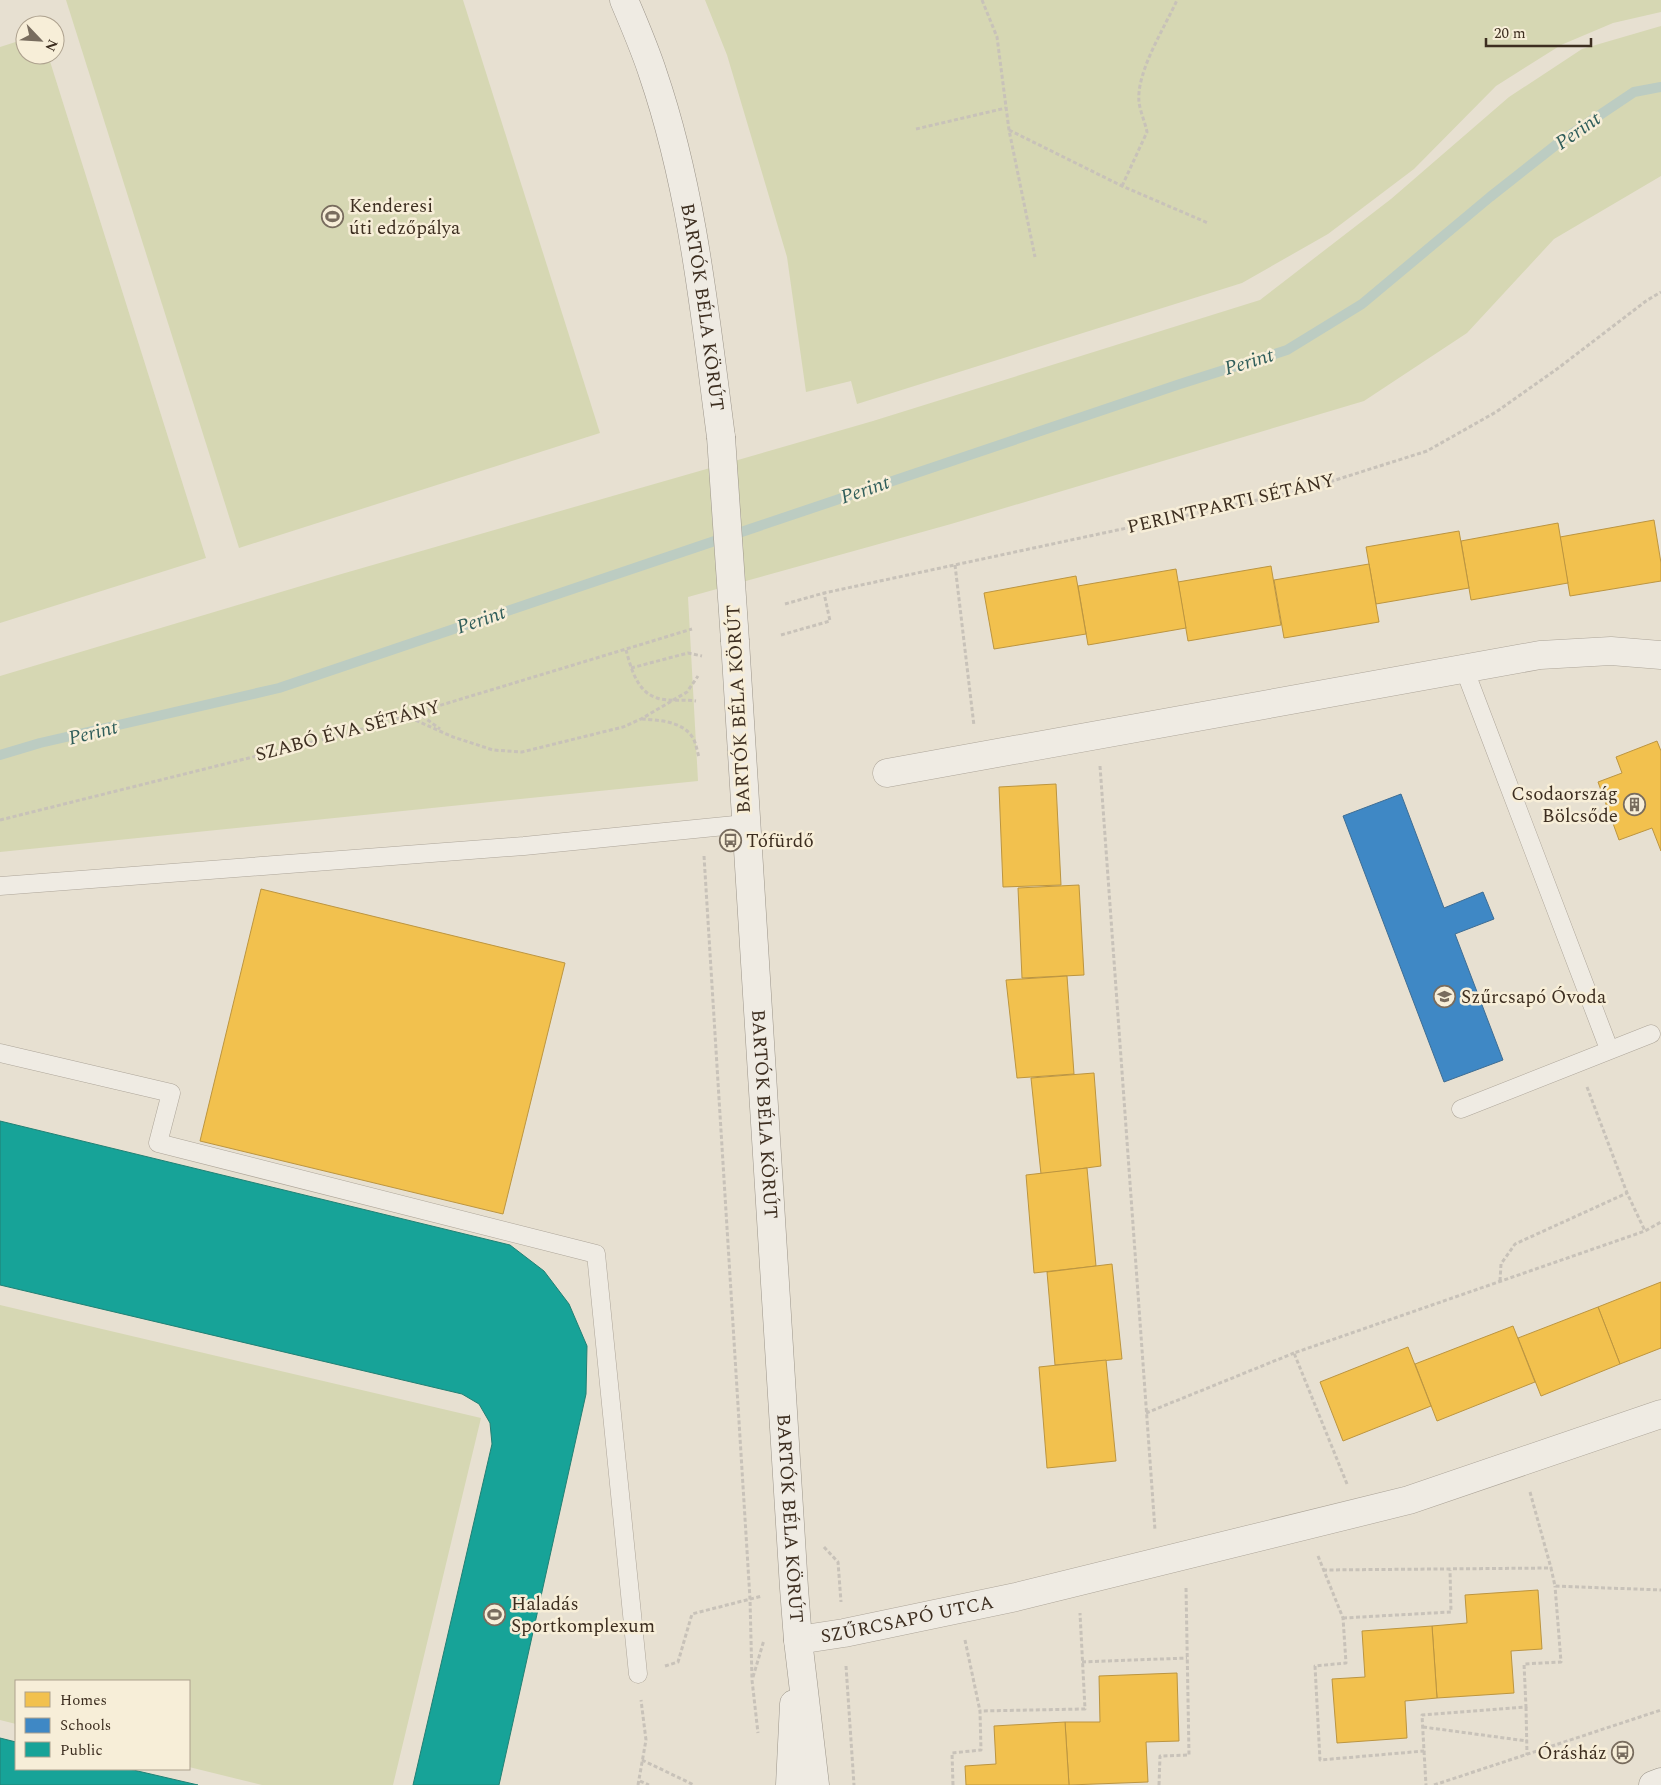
<svg xmlns="http://www.w3.org/2000/svg" width="1661" height="1785" viewBox="0 0 1661 1785" font-family="Spectral,serif">
  <style>
    .green { fill: #d6d7b3 }
    .homes { fill: #f2c14e; stroke: #bc9540 }
    .schools { fill: #3f88c5; stroke: #3e6d94 }
    .public { fill: #17a398; stroke: #228074 }
    .lines { fill: none; stroke-linecap: round; stroke-linejoin: round }
    .stream { stroke: #bcccc2; stroke-width: 10 }
    .lane-casing { stroke: #ada599; stroke-width: 19 }
    .street-casing { stroke: #ada599; stroke-width: 29 }
    .secondary-casing { stroke: #9c958a; stroke-width: 29 }
    .path { stroke: #c8c2b9; stroke-width: 3; stroke-dasharray: 4 2.5; stroke-linecap: butt }
    .lane { stroke: #efebe3; stroke-width: 18 }
    .street { stroke: #efebe3; stroke-width: 28 }
    .secondary { stroke: #efebe3; stroke-width: 28 }
    .secondary-bridge-casing { stroke: #9c958a; stroke-width: 29; stroke-linecap: butt }
    .secondary-bridge { stroke: #efebe3; stroke-width: 28 }
    .labels { text-anchor: middle; dominant-baseline: central; stroke-width: 5; stroke-linejoin: round; paint-order: stroke }
    .poi-label { font-size: 19px; fill: #3d2e20; stroke: #f7eed8; text-anchor: start }
    .street-label { font-size: 19px; fill: #3d2e20; stroke: #f7eed8 }
    .water-label { font-size: 20px; font-style: italic; fill: #2f5d5a; stroke: #f7eed8 }
  </style>
  <rect width="100%" height="100%" fill="#e7e0d1"/>
  <g class="green">
    <path d="M66,0H463L600,433L239,548Z"/>
    <path d="M705,0H1661V12L1613,23L1561,45L1496,86L1414,169L1328,234L1242,283L857,404L851,381L806,392L787,257L727,55Z"/>
    <path d="M1661,26V176L1554,239L1467,333L1364,401L951,524L688,597L698,781L0,852V676L338,575L873,421L1260,300L1391,199L1509,97L1582,49Z"/>
    <path d="M25,39V55H48L206,558L0,623V47Z"/>
    <path d="M0,1305L481,1418L393,1785H262L189,1767V1681H16V1724L0,1720Z"/>
  </g>
  <g class="homes">
    <path d="M1654,520L1661,563V581L1570,596L1560,537Z"/>
    <path d="M1558,523L1568,583L1471,600L1461,541Z"/>
    <path d="M1459,531L1469,588L1376,604L1366,547Z"/>
    <path d="M1369,564L1379,622L1284,638L1274,580Z"/>
    <path d="M1271,566L1281,625L1188,641L1178,582Z"/>
    <path d="M1176,569L1186,628L1088,645L1078,586Z"/>
    <path d="M1076,576L1086,634L994,649L984,593Z"/>
    <path d="M1657,741L1661,751V851L1652,828L1619,840L1598,782L1622,773L1616,757Z"/>
    <path d="M1056,784L1061,885L1003,887L999,787Z"/>
    <path d="M1079,885L1084,975L1022,978L1018,888Z"/>
    <path d="M261,889L565,963L503,1214L200,1141Z"/>
    <path d="M1067,976L1074,1074L1017,1078L1006,980Z"/>
    <path d="M1094,1073L1101,1166L1041,1174L1031,1078Z"/>
    <path d="M1087,1168L1096,1266L1034,1273L1026,1175Z"/>
    <path d="M1112,1264L1122,1359L1055,1365L1047,1272Z"/>
    <path d="M1661,1282V1348L1620,1364L1598,1307Z"/>
    <path d="M1598,1307L1620,1364L1541,1396L1518,1338Z"/>
    <path d="M1513,1326L1535,1382L1437,1421L1415,1364Z"/>
    <path d="M1408,1347L1431,1406L1343,1441L1320,1382Z"/>
    <path d="M1106,1360L1116,1461L1047,1468L1039,1367Z"/>
    <path d="M1538,1590L1542,1649L1511,1651L1514,1693L1437,1698L1432,1626L1467,1623L1465,1595Z"/>
    <path d="M1432,1626L1437,1698L1405,1701L1407,1738L1337,1743L1332,1679L1365,1677L1362,1631Z"/>
    <path d="M1177,1673L1179,1741L1146,1742L1148,1782L1069,1785L1065,1722H1100L1099,1676Z"/>
    <path d="M1065,1722L1069,1785H966L965,1766L996,1764L994,1726Z"/>
  </g>
  <path class="schools" d="M1401,794L1444,908L1483,892L1494,919L1455,934L1503,1060L1444,1082L1343,816Z"/>
  <g class="public">
    <path d="M0,1121L510,1245L544,1271L569,1304L587,1346L586,1394L499,1785H413L492,1444L490,1423L479,1404L462,1394L0,1285Z"/>
    <path d="M0,1738L16,1742V1769H129L198,1785H0Z"/>
  </g>
  <g class="lines">
    <path class="stream" d="M0,755L40,743L279,688L1180,384L1287,350L1362,304L1490,197L1561,141L1634,92L1661,87"/>
    <defs>
      <g id="lane">
        <path d="M1464,668L1609,1049"/>
        <path d="M0,886L524,846L745,824"/>
        <path d="M0,1053L171,1093L158,1143L596,1254L638,1674"/>
        <path d="M1461,1109L1651,1034"/>
      </g>
      <g id="street">
        <path d="M887,773L1540,655L1611,651L1661,655"/>
        <path id="s1" d="M798,1640L844,1633L1016,1597L1409,1500L1661,1414"/>
      </g>
      <g id="secondary">
        <path id="s2" d="M624,0C634,24 645,49 653,74C693,191 705,316 721,437"/>
        <path id="s3" d="M735,641L794,1588L798,1640L815,1785"/>
        <path d="M790,1785L794,1704"/>
        <path d="M1653,1785L1661,1782"/>
      </g>
    </defs>
    <use href="#lane" class="lane-casing"/>
    <use href="#street" class="street-casing"/>
    <use href="#secondary" class="secondary-casing"/>
    <g class="path">
      <path d="M982,0L997,37L1009,130L1035,257"/>
      <path d="M916,129L1006,108"/>
      <path d="M1009,130L1122,186L1208,223"/>
      <path d="M1122,186L1147,132C1145,122 1140,111 1139,102C1136,72 1165,27 1177,0"/>
      <path d="M955,565L974,726"/>
      <path d="M785,604L824,593L1304,490L1427,451L1496,412L1557,369L1646,301L1661,292"/>
      <path d="M781,635L830,621L824,593"/>
      <path d="M626,650C631,668 637,692 657,698C669,702 683,699 696,701"/>
      <path d="M631,668L688,653L702,656"/>
      <path d="M417,712L440,729"/>
      <path d="M403,718L413,719L453,737L493,750L522,752L623,727L641,719L687,692L698,676"/>
      <path d="M642,719C658,720 683,721 693,738C696,743 697,751 699,757"/>
      <path d="M1100,766L1155,1530"/>
      <path d="M0,820L349,733L692,629"/>
      <path d="M704,856L750,1599L752,1680L758,1733"/>
      <path d="M1587,1087L1627,1193L1645,1231"/>
      <path d="M1500,1281L1501,1264L1515,1244L1627,1193"/>
      <path d="M1146,1413L1294,1353"/>
      <path d="M1347,1484L1294,1353L1645,1231L1661,1222"/>
      <path d="M1530,1492L1551,1568"/>
      <path d="M824,1547L838,1562L841,1602"/>
      <path d="M1318,1556L1343,1618L1346,1663L1315,1666L1320,1760L1424,1751L1422,1715L1526,1707L1524,1664L1561,1662L1555,1586"/>
      <path d="M1323,1570L1551,1568L1555,1586L1661,1590"/>
      <path d="M1343,1618L1451,1612L1450,1570"/>
      <path d="M965,1640L980,1711"/>
      <path d="M1082,1662L1187,1658"/>
      <path d="M665,1666L678,1662L692,1614L762,1596"/>
      <path d="M846,1666L854,1785"/>
      <path d="M753,1677L764,1640"/>
      <path d="M1526,1707L1527,1755"/>
      <path d="M1423,1727L1527,1741"/>
      <path d="M1424,1751L1426,1785"/>
      <path d="M642,1760L694,1785"/>
      <path d="M640,1781L649,1785"/>
      <path d="M638,1785L646,1740L641,1700"/>
      <path d="M953,1785L952,1753L981,1750L980,1711L1085,1709L1080,1613"/>
      <path d="M1159,1785L1160,1756L1189,1755L1186,1587"/>
      <path d="M1434,1785L1661,1710"/>
    </g>
    <use href="#lane" class="lane"/>
    <use href="#street" class="street"/>
    <use href="#secondary" class="secondary"/>
    <defs>
      <path id="secondary-bridge" d="M721,437L735,641"/>
    </defs>
    <use href="#secondary-bridge" class="secondary-bridge-casing"/>
    <use href="#secondary-bridge" class="secondary-bridge"/>
  </g>
  <defs>
    <symbol id="stadium-ring" viewBox="-11 -11 22 22"><circle r="9.5" fill="#f7eed8" stroke="#786c5e" stroke-width="1.5"/><path d="M0-5a6.5 5 0 1 0 0 10a6.5 5 0 1 0 0-10ZM-3.5-1.8h7v3.6h-7Z" fill="#786c5e"/></symbol>
    <symbol id="building-ring" viewBox="-11 -11 22 22"><circle r="9.5" fill="#f7eed8" stroke="#786c5e" stroke-width="1.5"/><path d="M-4-6H4V6H1V3H-1V6H-4ZM-2.5-4.3h1.7v1.8h-1.7ZM.8-4.3h1.7v1.8H.8ZM-2.5-1h1.7V.8h-1.7ZM.8-1h1.7V.8H.8Z" fill="#786c5e"/></symbol>
    <symbol id="bus-ring" viewBox="-11 -11 22 22"><circle r="9.5" fill="#f7eed8" stroke="#786c5e" stroke-width="1.5"/><path d="M-5-6H5V4H4V6H2V4H-2V6H-4V4H-5ZM-3.5-4V0h7V-4ZM-3.5 1.2v1.5H-2V1.2ZM2 1.2v1.5H3.5V1.2Z" fill="#786c5e"/></symbol>
    <symbol id="school-ring" viewBox="-11 -11 22 22"><circle r="9.5" fill="#f7eed8" stroke="#786c5e" stroke-width="1.5"/><path d="M0-5L7-2L0 1L-7-2ZM-4 1L0 2.5L4 1V4Q0 6-4 4Z" fill="#786c5e"/></symbol>
  </defs>
  <g fill-rule="evenodd">
    <use href="#stadium-ring" x="320" y="204" width="25" height="25"/>
    <use href="#building-ring" x="1622" y="792" width="25" height="25"/>
    <use href="#bus-ring" x="718" y="828" width="25" height="25"/>
    <use href="#school-ring" x="1432" y="984" width="25" height="25"/>
    <use href="#stadium-ring" x="482" y="1602" width="25" height="25"/>
    <use href="#bus-ring" x="1610" y="1740" width="25" height="25"/>
  </g>
  <g class="labels">
    <g class="poi-label">
      <text x="349" y="206">Kenderesi<tspan x="349" dy="22">úti edzőpálya</tspan></text>
      <text x="1618" y="794" text-anchor="end">Csodaország<tspan x="1618" dy="22">Bölcsőde</tspan></text>
      <text x="746" y="841">Tófürdő</text>
      <text x="1461" y="997">Szűrcsapó Óvoda</text>
      <text x="511" y="1604">Haladás<tspan x="511" dy="22">Sportkomplexum</tspan></text>
      <text x="1607" y="1753" text-anchor="end">Órásház</text>
    </g>
    <g class="street-label">
      <text stroke="none"><textPath href="#s2" startOffset="318">BARTÓK BÉLA KÖRÚT</textPath></text>
      <text transform="translate(1231 504) rotate(-13)">PERINTPARTI SÉTÁNY</text>
      <text transform="translate(739 709) rotate(-93)">BARTÓK BÉLA KÖRÚT</text>
      <text transform="translate(348 731) rotate(-15)">SZABÓ ÉVA SÉTÁNY</text>
      <text stroke="none"><textPath href="#s3" startOffset="474">BARTÓK BÉLA KÖRÚT</textPath></text>
      <text stroke="none"><textPath href="#s3" startOffset="879">BARTÓK BÉLA KÖRÚT</textPath></text>
      <text stroke="none"><textPath href="#s1" startOffset="111">SZŰRCSAPÓ UTCA</textPath></text>
    </g>
    <g class="water-label">
      <text transform="translate(1578 131) rotate(-35)">Perint</text>
      <text transform="translate(1249 362) rotate(-17)">Perint</text>
      <text transform="translate(865 490) rotate(-19)">Perint</text>
      <text transform="translate(481 620) rotate(-19)">Perint</text>
      <text transform="translate(93 733) rotate(-14)">Perint</text>
    </g>
  </g>
  <rect x="15" y="1680" width="175" height="90" fill="#f7eed8" stroke="#ada18e"/>
  <rect x="25" y="1692" width="25" height="15" fill="#f2c14e" stroke="#ada18e"/>
  <text x="60" y="1705" font-size="15" fill="#3d2e20">Homes</text>
  <rect x="25" y="1718" width="25" height="15" fill="#3f88c5" stroke="#ada18e"/>
  <text x="60" y="1730" font-size="15" fill="#3d2e20">Schools</text>
  <rect x="25" y="1742" width="25" height="15" fill="#17a398" stroke="#ada18e"/>
  <text x="60" y="1755" font-size="15" fill="#3d2e20">Public</text>
  <g transform="translate(40 40) rotate(115)"><circle r="24" fill="#f7eed8" stroke="#ada18e"/>
  <path d="M0-4L9 19L0 12L-9 19Z" fill="#786c5e"/>
  <text y="-8" font-size="14" font-weight="bold" text-anchor="middle" fill="#3d2e20">N</text>
  </g>
  <path d="M1486 38v8h105v-8" fill="none" stroke="#3d2e20" stroke-width="2.5"/>
  <text x="1494" y="38" font-size="15" fill="#3d2e20" stroke="#f7eed8" stroke-width="4" paint-order="stroke">20 m</text>
</svg>
